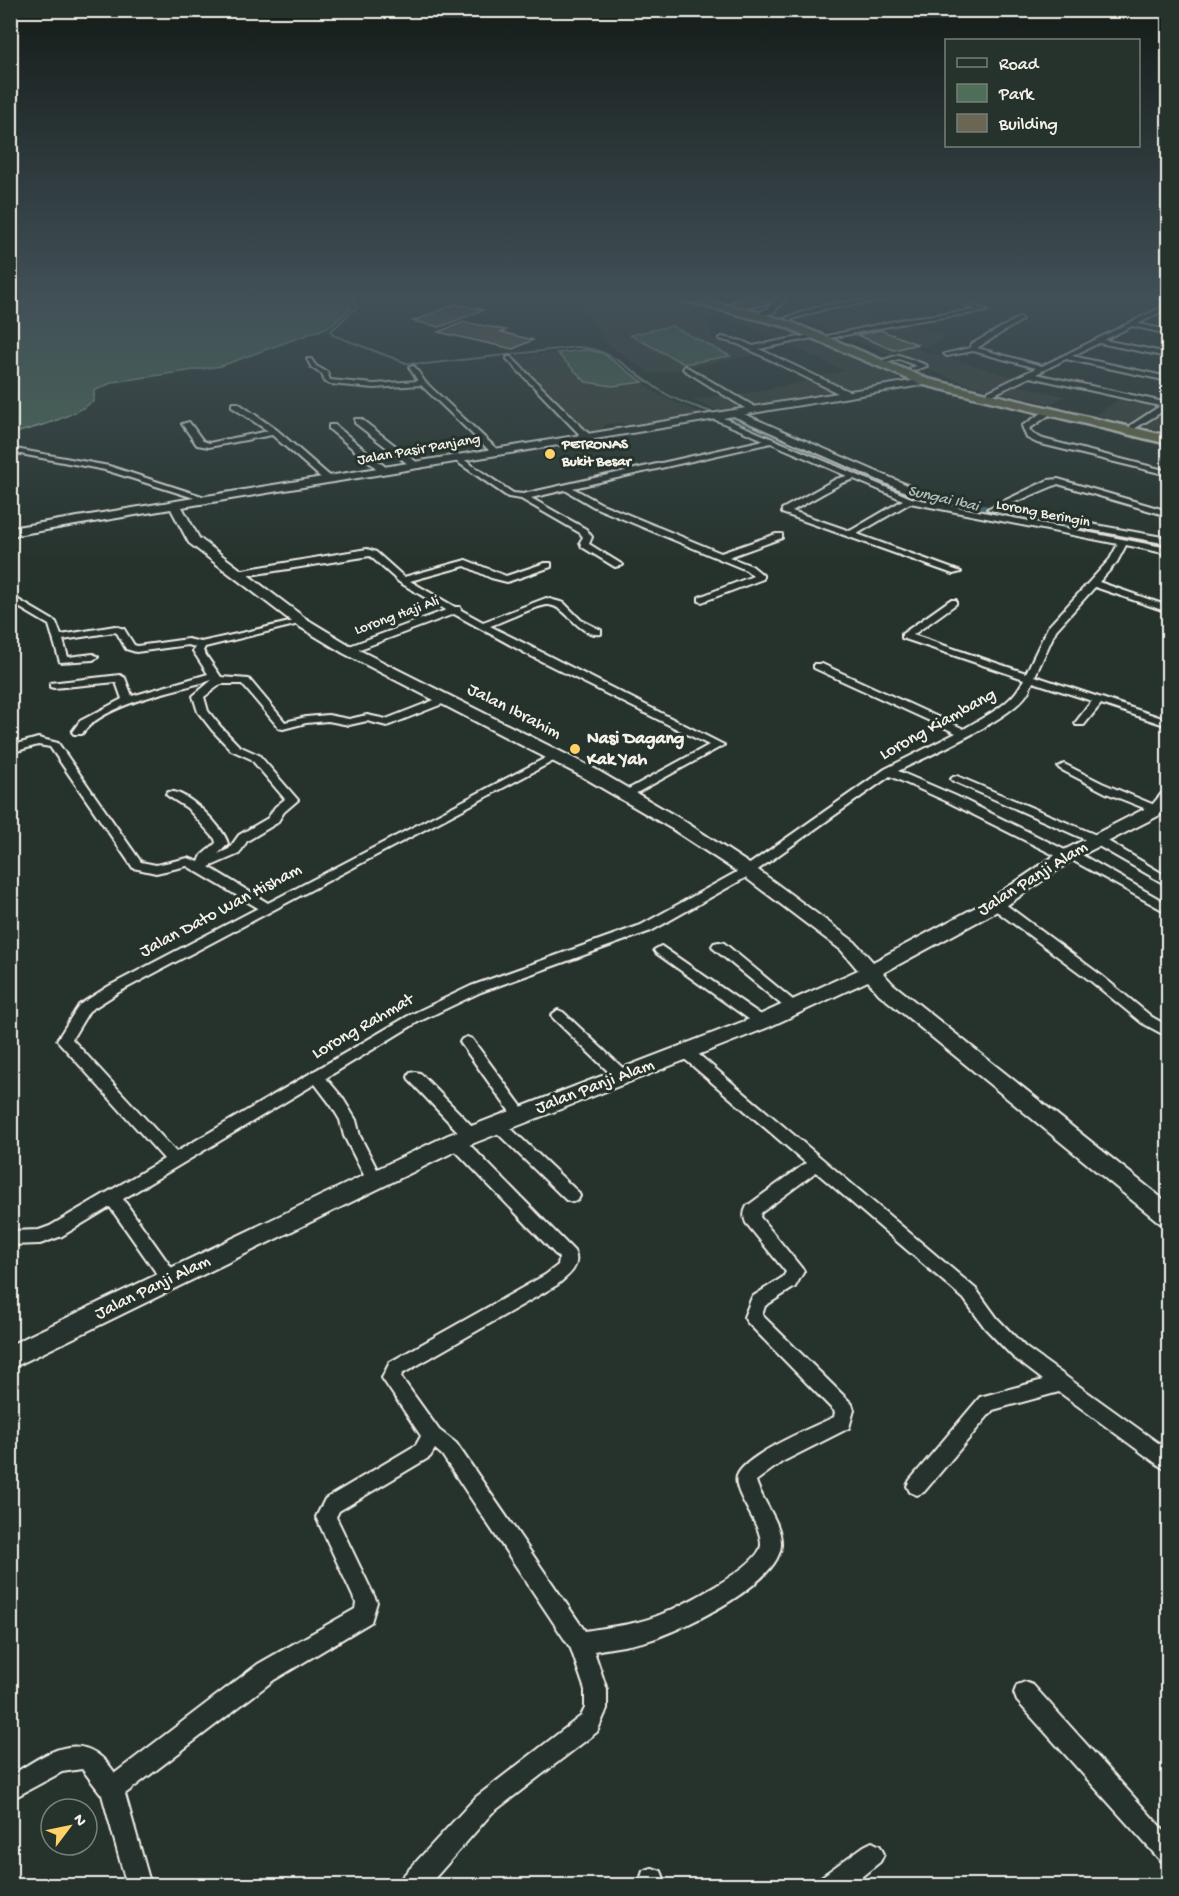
<svg xmlns="http://www.w3.org/2000/svg" width="1179" height="1896" viewBox="0 0 1179 1896" font-family="'Gochi Hand',sans-serif">
  <style>
    .built { fill: #3a4238 }
    .green { fill: #4e6e59; stroke: #a1b0a0; stroke-width: 1.5 }
    .lines { fill: none; stroke-linecap: round; stroke-linejoin: round }
    .stream { stroke: #8ca19d; stroke-width: 2 }
    .river { fill: #466b6b; fill-rule: evenodd }
    .building { fill: #6a6653; stroke: #f4f1e8; stroke-width: 1.5 }
    .minor-casing { stroke: #f4f1e8; stroke-width: 4 }
    .secondary-casing { stroke: #f4f1e8; stroke-width: 4 }
    .trunk-casing { stroke: #f4f1e8; stroke-width: 5 }
    .minor { fill: #26332d; fill-rule: evenodd }
    .secondary { fill: #26332d; fill-rule: evenodd }
    .trunk { fill: #6e714b; fill-rule: evenodd }
    .poi-dot { fill: #ffd166; stroke: #26332d; stroke-width: 2 }
    .labels { text-anchor: middle; dominant-baseline: central; stroke-width: 6; stroke-linejoin: round; paint-order: stroke }
    .far-poi-label { font-size: 15px; font-weight: bold; fill: #f4f1e8; stroke: #26332d; text-anchor: start }
    .far-street-label { font-size: 15px; fill: #f4f1e8; stroke: #26332d }
    .far-water-label { font-size: 16px; font-style: italic; fill: #aebbb6; stroke: #26332d }
    .street-label { font-size: 18px; fill: #f4f1e8; stroke: #26332d }
    .poi-label { font-size: 18px; font-weight: bold; fill: #f4f1e8; stroke: #26332d; text-anchor: start }
  </style>
  <rect width="100%" height="100%" fill="#26332d"/>
  <filter id="ink" filterUnits="userSpaceOnUse"><feTurbulence type="fractalNoise" baseFrequency=".0167" numOctaves="2"/><feDisplacementMap in="SourceGraphic" scale="12" xChannelSelector="R" yChannelSelector="G"/><feConvolveMatrix kernelMatrix="1 2 1 2 8 2 1 2 1" color-interpolation-filters="sRGB"/></filter>
  <g filter="url(#ink)">
    <g class="built">
      <path d="M591,296H652L746,313L766,319L900,378L890,383L720,411L691,400L724,395L727,397L812,380L809,378L844,371L740,322L708,316L711,336L714,340L735,341L761,354L650,374L609,345L591,319L572,298Z"/>
      <path d="M856,311L886,322L901,320L947,338L917,349L1024,380L1016,385L1065,396L1050,404L963,383L798,318Z"/>
      <path d="M586,350L602,353L629,371L659,395L700,413L629,425L616,423L604,425L603,430L588,432L514,357Z"/>
      <path d="M1122,397L1168,407V432L1095,415Z"/>
    </g>
    <g class="green">
      <path d="M11,296H348L351,308L331,326L221,366L113,382L94,391V401C68,419 41,426 11,434Z"/>
      <path d="M671,326H672L730,356L684,364L630,335Z"/>
      <path d="M586,350L602,353L643,382L612,386L586,382L557,353Z"/>
    </g>
    <g class="lines">
      <path class="stream" d="M353,296L356,308L331,331L333,335L406,363L425,364L577,347C618,350 633,375 666,394C681,403 698,407 714,413"/>
      <path class="river" d="M728,413L921,493L1168,540V550L911,501L723,420L721,417L723,414Z"/>
    </g>
    <g class="building">
      <path d="M456,304L483,310L440,327L413,321Z"/>
      <path d="M464,322L506,330L501,332L533,340L513,349L438,332Z"/>
      <path d="M880,330L917,344L894,350L857,335Z"/>
    </g>
    <g class="lines">
      <defs>
        <g id="minor">
          <path d="M877,296H884L889,299L825,309L789,320L786,318L824,305L879,298Z"/>
          <path d="M958,297L987,311L909,322L830,338L827,336L909,318L977,310L956,300Z"/>
          <path d="M1168,304V308L1138,324L1168,330V334L1132,326L1104,340L1168,353V357L1099,343L1072,356L1168,377V381L1066,359L1036,374L1168,403V408L1134,429L1130,427L1131,425L1160,406L1030,377L990,396H987V392L1036,368L973,351L947,356L944,354L970,348L972,344L1020,317L1022,320L977,348L1042,366Z"/>
          <path d="M815,334L817,337L759,349L850,392V396H844L738,344L719,339L722,337L742,341L753,346Z"/>
          <path d="M899,355L926,365L927,366L912,371L910,368L917,366L899,359L886,362L883,360Z"/>
          <path d="M507,357H511L590,435V439H584L507,359Z"/>
          <path d="M307,359H311L316,366L327,372L330,380L374,384L418,381L409,367L414,366L425,382L500,452L493,454L421,385L374,388L330,384L325,382L322,374L312,368Z"/>
          <path d="M685,366L757,408L758,410L751,412L683,369Z"/>
          <path d="M232,403H238L277,430L332,478V482H326L272,435L209,447L197,445L182,424L189,422L203,441L209,443L268,431L232,407Z"/>
          <path d="M731,411H737L935,497L931,500L915,496L731,415Z"/>
          <path d="M1045,411L1052,413L1029,429L1033,434L1043,439L1168,471V475L1037,443L1027,438L1022,426Z"/>
          <path d="M714,414L911,498L1168,548V554L1126,545L1117,562L1099,582L1168,606V612L1095,587L1056,630L1035,676L1168,720V726L1101,704L1084,725H1076L1075,723L1092,701L1033,682C1031,686 1029,691 1027,694C1010,720 928,756 898,771L956,796L1067,851H1075L1168,904V913L1070,859H1062L948,802L890,776L752,874L651,931L481,992L418,1022L326,1078L342,1097L356,1120L360,1136L382,1179L380,1183L374,1185L368,1183L344,1136L340,1120L331,1105L315,1084L123,1199L176,1274L179,1279L176,1284L170,1286L164,1284L110,1207L62,1236L40,1244L10,1245V1231L39,1230L50,1226L164,1159L57,1040L79,1005L109,986L258,908L187,866L156,873L133,868L50,747L38,745L10,753V746L38,738L58,743L141,862L156,865L188,858L199,862L202,855L216,843L215,839L187,808L168,796L166,794L168,792C185,788 225,828 228,844L218,854L229,849L239,835L268,818L275,807L285,799L251,759L231,750L212,730L198,712L193,696L212,680C177,690 102,704 82,734H74L72,732L80,721L122,699L116,682L54,688L50,687V683L120,675L125,678L132,696L208,674L193,651L195,647L188,645L136,652L126,649L117,633L114,632L63,640L68,657L93,654L98,657L93,660L60,662L49,625L10,602V595L56,622L61,635L115,626L124,629L134,645L137,646L188,639L201,642L303,619V623L205,647L203,651L221,677L249,679L285,722L306,717L328,715L349,719L367,715L386,719L442,697H450V701L387,726L367,721L349,725L328,721L306,723L283,729L279,728L242,684H221L204,697L208,711L220,726L239,746L259,755L298,800L284,812L277,823L247,841L239,854L209,867L268,903L553,754L557,753L563,756L119,992L89,1011L72,1039L176,1152L408,1016L471,986L641,925L744,868L885,769L956,733L814,668V664H822L964,729C988,714 1012,705 1024,679L902,638V634L950,600H956V604L913,635L1026,673L1048,627L1110,559L1118,544L910,503L857,534L961,572L953,574L782,513V509L836,479L847,476L771,443L573,488L600,503L721,553L776,534H782V538L729,557L752,566L763,575V579L702,602L699,601V597L753,576L746,570L594,507L565,490L531,498L586,529L592,537L589,544L623,565L615,567L582,547L580,542L583,537L580,533L521,499L508,497L453,459L460,457L513,493L523,494L764,440L711,418L710,416ZM854,479L903,500L850,531L792,511L842,483Z"/>
          <path d="M355,419H361L419,464V468H413L355,423Z"/>
          <path d="M329,425H335L388,469V473H382L329,429Z"/>
          <path d="M10,448L109,466L214,500L207,502L105,470L10,452Z"/>
          <path d="M1058,479L1168,511V516L1058,484L994,511L987,509L1048,480Z"/>
          <path d="M1085,523L1168,538V544L1082,528V524Z"/>
          <path d="M367,549L376,552L404,577L466,560L506,576L545,563H551V567L507,582L491,578L465,566L410,581L455,607H460L461,610L483,622L546,598L564,603L581,620L601,630V634C578,637 568,607 549,605C539,604 502,622 490,626L724,745L631,796H623L621,794L623,792L709,745L525,653L454,614L352,652H344V648L446,610L399,582L370,556L237,577L232,574L237,571Z"/>
          <path d="M1064,764L1102,783L1164,809L1158,813L1154,812L1106,793L1060,769L1058,767Z"/>
          <path d="M957,776L1101,837L1168,877V886L1093,843L953,781L951,779L953,777Z"/>
          <path d="M996,900L1001,901L1102,976L1152,1017L1168,1026V1037L1142,1023L1092,982L991,907L990,904L991,901Z"/>
          <path d="M719,942L724,943L799,1005L801,1008L799,1011H789L714,949L712,946L714,943Z"/>
          <path d="M661,946L767,1019L769,1022L767,1025H757L656,953L654,950Z"/>
          <path d="M558,1010L563,1012L627,1072L629,1076L627,1080H617L553,1018L551,1015Z"/>
          <path d="M467,1037L472,1039L525,1111L528,1115L525,1119H515L462,1045L460,1042L462,1039Z"/>
          <path d="M686,1047L691,1048L976,1289L997,1318L1025,1347L1168,1450V1470L1161,1467L1059,1392L993,1410L924,1492L917,1495L910,1492L907,1486L910,1480L980,1397L1043,1380L1013,1357L985,1328L964,1299L816,1172L761,1213L760,1217L804,1271L795,1287L765,1306L762,1315L852,1404L854,1410L849,1428L782,1462L756,1481C762,1502 782,1522 781,1545C779,1583 689,1626 656,1638C636,1645 615,1647 594,1651L607,1690V1709L597,1732L492,1813L428,1886H399L402,1877L476,1797L581,1716L585,1708V1690L571,1649L442,1455L435,1449L430,1457L339,1511L336,1517L377,1602L371,1622L274,1680L125,1794L151,1886H127L102,1795L82,1769L62,1772L10,1800V1776C48,1752 83,1725 115,1773L258,1664L355,1609L356,1603L316,1517L325,1499L416,1445L421,1436L382,1378L390,1362L545,1275L558,1265L559,1258L450,1145L448,1141L450,1137H462L574,1251C582,1266 568,1276 557,1285L402,1374L401,1377L439,1430L456,1443L585,1631C609,1627 634,1625 657,1616C677,1609 760,1566 761,1545C762,1523 732,1494 737,1476C744,1455 813,1427 834,1417L835,1412L747,1322L744,1317L752,1297L783,1277L786,1272L746,1223C743,1216 744,1212 747,1206L806,1163L681,1056L679,1052L681,1048Z"/>
          <path d="M415,1072L420,1073L477,1131L479,1135L477,1139H465L410,1081L408,1077L410,1073Z"/>
          <path d="M497,1118L502,1120L578,1192L580,1196L578,1200L572,1202L566,1200L492,1128L489,1124L492,1120Z"/>
          <path d="M1025,1682L1033,1685L1168,1835V1864L1160,1860L1017,1701L1014,1693L1017,1685Z"/>
          <path d="M872,1842L880,1846L884,1854L880,1862L850,1886H818L821,1877L864,1846Z"/>
          <path d="M652,1868L661,1871L667,1886H642L640,1880L643,1871Z"/>
        </g>
        <g id="secondary">
          <path d="M780,296H789L773,313L760,316V312L767,309Z"/>
          <path d="M924,379L929,382L928,384L182,507L199,538L305,618L353,647L595,769L684,821L754,867L855,942L873,962L989,900L1060,852L1152,805L1162,793L1168,792V807L1164,813L1072,860L1003,908L883,973L893,984L1168,1203V1225L1160,1223L879,994L868,981L769,1027L464,1147L10,1369V1345L448,1135L755,1017L858,970L841,950L742,875L672,829L583,777L343,653L295,624L189,543L171,509L10,536V528Z"/>
        </g>
        <g id="trunk">
          <path d="M666,296H684L746,309L791,322L928,379L1168,436V444L920,384L783,326Z"/>
          <path d="M768,296H783C772,304 743,311 732,303C741,297 757,299 768,296Z"/>
        </g>
      </defs>
      <use href="#minor" class="minor-casing"/>
      <use href="#secondary" class="secondary-casing"/>
      <use href="#trunk" class="trunk-casing"/>
      <use href="#minor" class="minor"/>
      <use href="#secondary" class="secondary"/>
      <use href="#trunk" class="trunk"/>
    </g>
  </g>
  <linearGradient id="sky" x2="0" y2="1"><stop stop-color="#151c19"/><stop offset="0.53" stop-color="#415057"/><stop offset="1" stop-color="#415057" stop-opacity="0"/></linearGradient>
  <rect width="1179" height="561" fill="url(#sky)"/>
  <g class="poi-dot">
    <circle cx="550" cy="454" r="6"/>
    <circle cx="575" cy="749" r="6"/>
  </g>
  <g class="labels">
    <g class="far-poi-label">
      <text x="562" y="445">PETRONAS<tspan x="562" dy="17">Bukit Besar</tspan></text>
    </g>
    <g class="far-street-label">
      <text transform="translate(419 450) rotate(-10)">Jalan Pasir Panjang</text>
      <text transform="translate(1043 514) rotate(11)">Lorong Beringin</text>
      <text transform="translate(397 616) rotate(-20)">Lorong Haji Ali</text>
    </g>
    <g class="far-water-label">
      <text transform="translate(943 500) rotate(13)">Sungai Ibai</text>
    </g>
    <g class="street-label">
      <text transform="translate(514 712) rotate(27)">Jalan Ibrahim</text>
      <text transform="translate(938 725) rotate(-29)">Lorong Kiambang</text>
      <text transform="translate(1033 879) rotate(-32)">Jalan Panji Alam</text>
      <text transform="translate(221 911) rotate(-28)">Jalan Dato Wan Hisham</text>
      <text transform="translate(363 1027) rotate(-30)">Lorong Rahmat</text>
      <text transform="translate(595 1087) rotate(-21)">Jalan Panji Alam</text>
      <text transform="translate(153 1288) rotate(-26)">Jalan Panji Alam</text>
    </g>
    <g class="poi-label">
      <text x="587" y="739">Nasi Dagang<tspan x="587" dy="21">Kak Yah</tspan></text>
    </g>
  </g>
  <rect width="1179" height="1896" fill="none" stroke="#26332d" stroke-width="36"/>
  <rect x="18" y="18" width="1143" height="1860" fill="none" stroke="#f4f1e8" stroke-width="2" filter="url(#ink)"/>
  <rect x="945" y="39" width="195" height="108" fill="#26332d" stroke="#787f78" stroke-width="1.5"/>
  <rect x="957" y="58" width="30" height="9" fill="#26332d" stroke="#787f78" stroke-width="1.5"/>
  <text x="999" y="69" font-size="18" fill="#f4f1e8">Road</text>
  <rect x="957" y="84" width="30" height="18" fill="#4e6e59" stroke="#787f78" stroke-width="1.5"/>
  <text x="999" y="99" font-size="18" fill="#f4f1e8">Park</text>
  <rect x="957" y="114" width="30" height="18" fill="#6a6653" stroke="#787f78" stroke-width="1.5"/>
  <text x="999" y="129" font-size="18" fill="#f4f1e8">Building</text>
  <g transform="translate(69 1827) rotate(58)"><circle r="28" fill="#26332d" stroke="#787f78" stroke-width="1.5"/>
  <path d="M0-4.5L10 22L0 15L-10 22Z" fill="#ffd166"/>
  <text y="-9" font-size="16" font-weight="bold" text-anchor="middle" fill="#f4f1e8">N</text>
  </g>
</svg>
